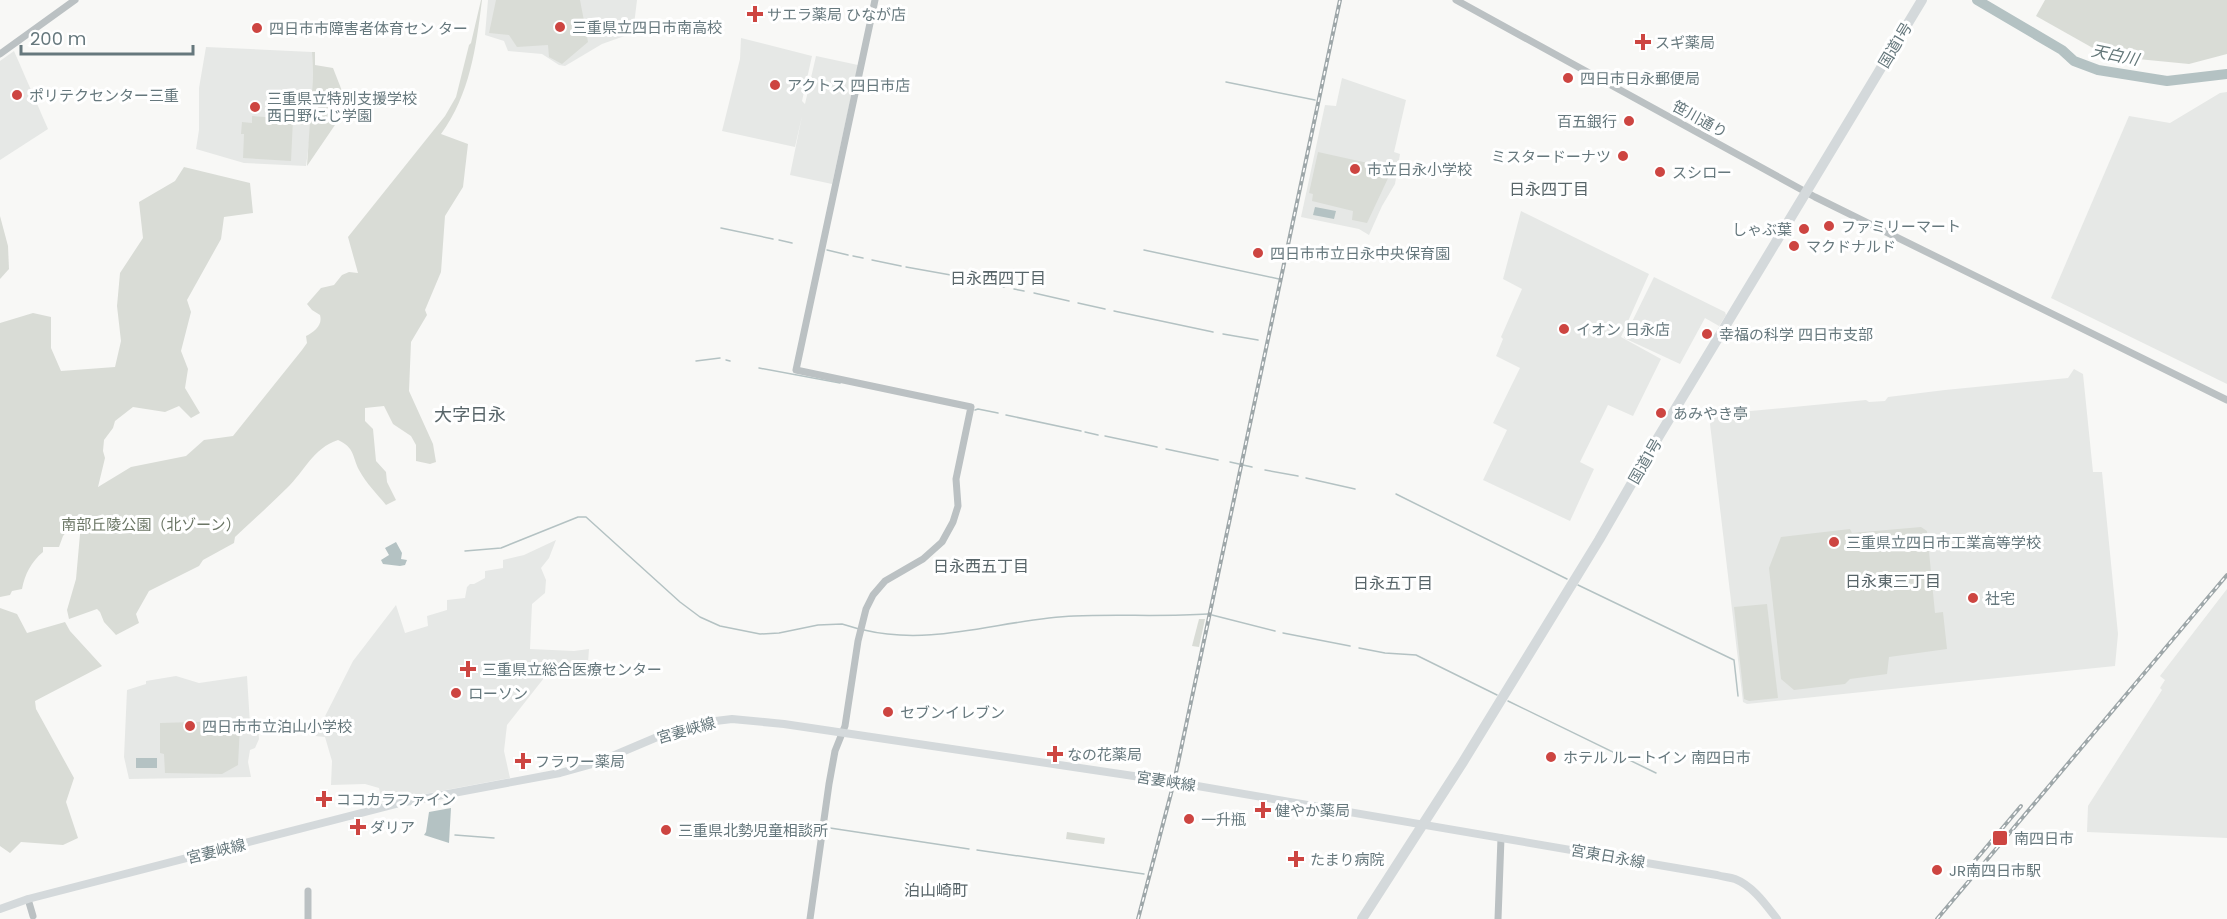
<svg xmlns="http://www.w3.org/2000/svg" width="2227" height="919" viewBox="0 0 2227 919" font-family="Poppins,'Noto Sans JP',sans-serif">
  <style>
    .built { fill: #e6e8e6 }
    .green { fill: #d9dcd6 }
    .water { fill: #b4c2c3 }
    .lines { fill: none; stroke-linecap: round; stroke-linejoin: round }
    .stream { stroke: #b4c2c3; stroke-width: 1.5 }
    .river { stroke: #b4c2c3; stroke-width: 10 }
    .minor { stroke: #bbc1c3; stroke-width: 7 }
    .major { stroke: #d4d9db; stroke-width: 8 }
    .highway { stroke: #d4d9db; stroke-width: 10 }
    .rail-casing { stroke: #9ea7a9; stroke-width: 4 }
    .rail { stroke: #fff; stroke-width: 1.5; stroke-dasharray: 4.5; stroke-linecap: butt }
    .poi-dot { fill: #cd4541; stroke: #fff; stroke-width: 2 }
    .labels { text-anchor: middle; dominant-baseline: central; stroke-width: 6; stroke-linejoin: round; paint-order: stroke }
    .poi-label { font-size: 15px; fill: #66787d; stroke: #fff; text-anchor: start }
    .street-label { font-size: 15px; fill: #66787d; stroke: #fff }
    .park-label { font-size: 15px; fill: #6b7665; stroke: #fff }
    .water-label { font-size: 16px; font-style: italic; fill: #627678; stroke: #fff }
    .neighbourhood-label { font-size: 16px; fill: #586569; stroke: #fff }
    .quarter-label { font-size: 18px; fill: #586569; stroke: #fff }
  </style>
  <rect width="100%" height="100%" fill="#f8f8f6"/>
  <g class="built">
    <path d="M488,0H637L633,33L602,44L565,66L559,65L542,54L508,51L504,41L485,35Z"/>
    <path d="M741,38L812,56L802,101L805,104L816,56L858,65L832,184L790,175L802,116L795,147L722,131L740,59Z"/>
    <path d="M206,47L312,52L313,77L311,127L306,166L244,163L196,149L199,130V88Z"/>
    <path d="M14,51L48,129L0,160V61Z"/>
    <path d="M1342,78L1406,100L1394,152L1400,154L1395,184L1382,206L1369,235L1359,229L1301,217L1325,105L1336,106Z"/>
    <path d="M2227,92V384L2051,298L2129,116L2170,123L2220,93Z"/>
    <path d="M1521,211L1649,274L1621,337L1661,359L1633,416L1608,405L1580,462L1594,469L1570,521L1483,480L1507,430L1493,423L1520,368L1496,356L1503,339L1501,337L1522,289L1503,279Z"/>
    <path d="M1654,277L1725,312L1726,315L1719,326L1705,318L1680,364L1624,338Z"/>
    <path d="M2074,369L2083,374L2093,472H2102L2118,634L2115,666L1747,704L1743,702L1710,424L1714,417L1719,414L1866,400L1869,402L1885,401L1888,397L1945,390L2068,378Z"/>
    <path d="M556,540L549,558L541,568L546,580L545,593L532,604L530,649L574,651L589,649L587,677L544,678L507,725L504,751L510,778L382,802L379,788L365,784L331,785L332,761L325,737L315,736L353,661L396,605L405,633L428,626L427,616L447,610V600L465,598L467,587L470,584H474L485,578V571L503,568V560L524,555Z"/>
    <path d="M2227,589V838L2087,832L2088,806L2162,690L2160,688L2165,680L2160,676Z"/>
    <path d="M176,676L199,683L247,676L250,724L258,728L259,739L255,748L250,750L248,762L251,777L129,779L124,757L127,690L146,684V681Z"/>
  </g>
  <g class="green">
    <path d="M481,0H482C476,48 470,94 441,134L468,144L463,187L445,216L441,272L425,310L427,315L411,342L409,391L433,444L436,462L430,464L416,461V445L411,436L393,424L384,406L365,408V421L373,429L376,461L386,472L387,482L396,500L386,505C377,494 366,483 359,470C352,456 355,448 338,440C313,448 304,472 287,488C270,505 252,521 235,537L234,543L203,560L199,566L149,591L136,614L139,623L116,635L104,622L100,612L97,609L69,619L67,610L76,579L81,523L75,522L63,536L59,547H43V552C31,562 25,574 22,589L12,591L10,595L0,597V323L33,313L51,317V348L61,371L115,367L121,341L117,306L120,273L143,238L139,202L175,181L184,167L250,183L253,213L224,217L221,239L187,300L191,312L181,351L188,369L185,388L200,413L191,418L179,406L165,412L133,407L115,421L113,428L104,440L103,451L105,458L98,487L131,467L186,456L204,440L233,436L302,350L307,343L306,336C314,332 323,325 320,315L312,310L307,304L321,288L334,285L342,275L349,272L358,273L348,237L445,116L456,97L469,45L471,43Z"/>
    <path d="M496,0H580L588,42L562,64L549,57L548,45L517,47L509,35L489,33Z"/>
    <path d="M2045,0H2227V54L2189,64L2107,56L2036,16Z"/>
    <path d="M312,52H315V65L333,68L344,96L338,105L330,104L327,110L337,122L307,166L313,77Z"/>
    <path d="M252,116L293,119L291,161L243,158L244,134H241L242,122L252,123Z"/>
    <path d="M1318,152L1386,167L1390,174L1367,223L1352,220L1353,211L1312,201L1313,194L1309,193Z"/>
    <path d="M0,216L8,246L9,269L0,279Z"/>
    <path d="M1921,527L1927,531L1935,613L1943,612L1947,649L1889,657L1887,674L1850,679L1845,684L1794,690L1781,679L1769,568L1781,537L1850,529L1852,533Z"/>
    <path d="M1767,604L1778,698L1749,701L1744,699L1734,607Z"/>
    <path d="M0,608L17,614L27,633L65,622L70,631L102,666L35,701L36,709L74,778L66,802L78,838L63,845L21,842L10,853L0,846Z"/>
    <path d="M1199,619H1205L1199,647L1192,646Z"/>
    <path d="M228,721L229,725H240L238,765L222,774L165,773L164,754L160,753V723Z"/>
    <path d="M1067,832L1105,838L1104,844L1066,839Z"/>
  </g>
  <g class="water">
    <path d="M1315,207L1336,211L1334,219L1313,215Z"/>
    <path d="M396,542L402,553L401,559L407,560L405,565L400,566L383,564L381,560L389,555L385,548Z"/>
    <rect x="136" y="758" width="21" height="10"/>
    <path d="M451,808L449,843L424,835L426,832L429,812Z"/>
  </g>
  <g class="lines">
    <g class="stream">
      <path d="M1226,82L1315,100"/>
      <path d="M721,228L773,239"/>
      <path d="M779,240L792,243"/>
      <path d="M827,250L848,255"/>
      <path d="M1144,250L1279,279"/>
      <path d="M853,256L863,258"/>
      <path d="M872,260L901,266"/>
      <path d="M906,267L962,277"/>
      <path d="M969,279L1004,287"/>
      <path d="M1014,289L1024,291"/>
      <path d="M1034,293L1069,301"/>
      <path d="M1078,303L1105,309"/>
      <path d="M1114,311L1213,332"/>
      <path d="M1223,334L1258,340"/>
      <path d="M726,360L730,361"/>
      <path d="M696,361L720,358"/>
      <path d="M759,368L840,383"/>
      <path d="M975,410L978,409L998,413"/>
      <path d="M1006,415L1081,431"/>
      <path d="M1085,432L1098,435"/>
      <path d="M1105,436L1157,447"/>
      <path d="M1166,449L1218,460"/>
      <path d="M1230,462L1239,464"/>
      <path d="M1243,465L1252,467"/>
      <path d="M1265,470L1298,476"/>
      <path d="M1306,478L1355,489"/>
      <path d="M1396,494L1567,579"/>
      <path d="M465,551L501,548L578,517H586L680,602L700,617L720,626L760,634L779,633L818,625L842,624L859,629"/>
      <path d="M1578,585L1734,660L1738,696"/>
      <path d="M1212,615L1275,631"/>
      <path d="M864,630C935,647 1002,619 1074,616C1118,614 1163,617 1208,614"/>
      <path d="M1283,633L1350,646"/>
      <path d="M1359,648L1385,653L1416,655L1497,695"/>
      <path d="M1508,701L1656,773"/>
      <path d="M830,828L969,849"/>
      <path d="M455,835L494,838"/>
      <path d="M977,850L1144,874"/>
    </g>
    <path class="river" d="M1977,0L2062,50L2074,61L2098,70L2167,81L2227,74"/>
    <g class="minor">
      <path d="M1456,0L1815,197L2227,400"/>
      <path d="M0,54L75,0"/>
      <path d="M28,899L33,916"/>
      <path d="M308,919V891"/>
      <path d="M810,919L829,784L835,751L845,726L858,641L866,609L873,595L885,581L923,559L942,542L953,522L958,506L956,479L971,407L796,370L875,0"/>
      <path d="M1498,919L1501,838"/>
    </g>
    <path class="major" d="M0,909L28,899L400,803L560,773L596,763L662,735L699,723L732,719L784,724L1174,782L1717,875C1723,877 1729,877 1735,879C1753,886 1766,905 1777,919"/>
    <path class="highway" d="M1362,919L1463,762L1599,540L1659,436L1922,0"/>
    <defs>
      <g id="rail">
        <path d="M1973,863L2021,806"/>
        <path d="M1138,919L1174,782L1340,0"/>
        <path d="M1937,919L2227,575"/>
      </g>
    </defs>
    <use href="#rail" class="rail-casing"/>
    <use href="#rail" class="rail"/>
  </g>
  <g class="poi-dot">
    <path d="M752 5h6v6h6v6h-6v6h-6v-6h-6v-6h6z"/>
    <circle cx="560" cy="27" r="6"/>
    <circle cx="257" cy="28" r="6"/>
    <path d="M1640 33h6v6h6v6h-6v6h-6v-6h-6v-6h6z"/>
    <circle cx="1568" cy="78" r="6"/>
    <circle cx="775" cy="85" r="6"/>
    <circle cx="17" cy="95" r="6"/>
    <circle cx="255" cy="107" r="6"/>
    <circle cx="1629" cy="121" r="6"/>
    <circle cx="1623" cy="156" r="6"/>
    <circle cx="1355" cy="169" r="6"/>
    <circle cx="1660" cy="172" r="6"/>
    <circle cx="1829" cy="226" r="6"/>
    <circle cx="1804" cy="229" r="6"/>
    <circle cx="1794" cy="246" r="6"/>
    <circle cx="1258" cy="253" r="6"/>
    <circle cx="1564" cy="329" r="6"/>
    <circle cx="1707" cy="334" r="6"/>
    <circle cx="1661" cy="413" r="6"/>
    <circle cx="1834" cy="542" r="6"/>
    <circle cx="1973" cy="598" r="6"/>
    <path d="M465 660h6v6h6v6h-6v6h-6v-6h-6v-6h6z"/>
    <circle cx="456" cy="693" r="6"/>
    <circle cx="888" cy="712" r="6"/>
    <circle cx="190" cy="726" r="6"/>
    <path d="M1052 745h6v6h6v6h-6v6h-6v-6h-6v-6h6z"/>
    <circle cx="1551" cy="757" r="6"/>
    <path d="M520 752h6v6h6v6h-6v6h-6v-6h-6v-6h6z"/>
    <path d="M321 790h6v6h6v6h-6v6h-6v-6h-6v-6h6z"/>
    <path d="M1260 801h6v6h6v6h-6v6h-6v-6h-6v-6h6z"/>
    <circle cx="1189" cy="819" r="6"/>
    <path d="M355 818h6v6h6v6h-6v6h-6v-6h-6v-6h6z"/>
    <circle cx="666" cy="830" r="6"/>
    <rect x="1992" y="830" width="16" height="16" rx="3"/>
    <path d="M1293 850h6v6h6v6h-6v6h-6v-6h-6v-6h6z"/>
    <circle cx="1937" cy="870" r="6"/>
  </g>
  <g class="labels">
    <g class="poi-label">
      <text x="767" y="14">サエラ薬局 ひなが店</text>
      <text x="572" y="27">三重県立四日市南高校</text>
      <text x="269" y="28">四日市市障害者体育セン ター</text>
      <text x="1655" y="42">スギ薬局</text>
      <text x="1580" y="78">四日市日永郵便局</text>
      <text x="787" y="85">アクトス 四日市店</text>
      <text x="29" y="95">ポリテクセンター三重</text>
      <text x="267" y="98">三重県立特別支援学校<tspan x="267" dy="17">西日野にじ学園</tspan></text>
      <text x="1617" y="121" text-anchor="end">百五銀行</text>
      <text x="1611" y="156" text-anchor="end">ミスタードーナツ</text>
      <text x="1367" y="169">市立日永小学校</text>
      <text x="1672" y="172">スシロー</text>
      <text x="1841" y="226">ファミリーマート</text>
      <text x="1792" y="229" text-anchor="end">しゃぶ葉</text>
      <text x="1806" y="246">マクドナルド</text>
      <text x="1270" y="253">四日市市立日永中央保育園</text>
      <text x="1576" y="329">イオン 日永店</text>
      <text x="1719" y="334">幸福の科学 四日市支部</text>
      <text x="1673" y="413">あみやき亭</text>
      <text x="1846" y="542">三重県立四日市工業高等学校</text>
      <text x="1985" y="598">社宅</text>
      <text x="482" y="669">三重県立総合医療センター</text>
      <text x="468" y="693">ローソン</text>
      <text x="900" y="712">セブンイレブン</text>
      <text x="202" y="726">四日市市立泊山小学校</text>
      <text x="1067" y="754">なの花薬局</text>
      <text x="1563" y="757">ホテル ルートイン 南四日市</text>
      <text x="535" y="761">フラワー薬局</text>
      <text x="336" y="799">ココカラファイン</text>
      <text x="1275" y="810">健やか薬局</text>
      <text x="1201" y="819">一升瓶</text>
      <text x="370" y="827">ダリア</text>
      <text x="678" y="830">三重県北勢児童相談所</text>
      <text x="2014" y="838">南四日市</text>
      <text x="1310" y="859">たまり病院</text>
      <text x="1949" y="870">JR南四日市駅</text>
    </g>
    <g class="street-label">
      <text transform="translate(1895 45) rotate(-59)">国道1号</text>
      <text transform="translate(1700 119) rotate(29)">笹川通り</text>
      <text transform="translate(1645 461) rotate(-60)">国道1号</text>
      <text transform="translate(686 730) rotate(-16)">宮妻峡線</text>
      <text transform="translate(1166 781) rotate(9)">宮妻峡線</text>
      <text transform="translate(216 851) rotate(-14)">宮妻峡線</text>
      <text transform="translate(1608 856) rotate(10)">宮東日永線</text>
    </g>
    <g class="park-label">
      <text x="151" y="524">南部丘陵公園（北ゾーン）</text>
    </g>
    <g class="water-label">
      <text transform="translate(2115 55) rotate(12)">天白川</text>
    </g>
    <g class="neighbourhood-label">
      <text x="1549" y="189">日永四丁目</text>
      <text x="998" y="278">日永西四丁目</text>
      <text x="981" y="566">日永西五丁目</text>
      <text x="1893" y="581">日永東三丁目</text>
      <text x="1393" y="583">日永五丁目</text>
      <text x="936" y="890">泊山崎町</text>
    </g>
    <g class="quarter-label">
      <text x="470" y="414">大字日永</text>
    </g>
  </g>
  <path d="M21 45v9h172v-9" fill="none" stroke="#66787d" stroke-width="3"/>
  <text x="30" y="45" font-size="18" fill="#66787d" stroke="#ffffff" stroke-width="4.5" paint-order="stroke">200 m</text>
</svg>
